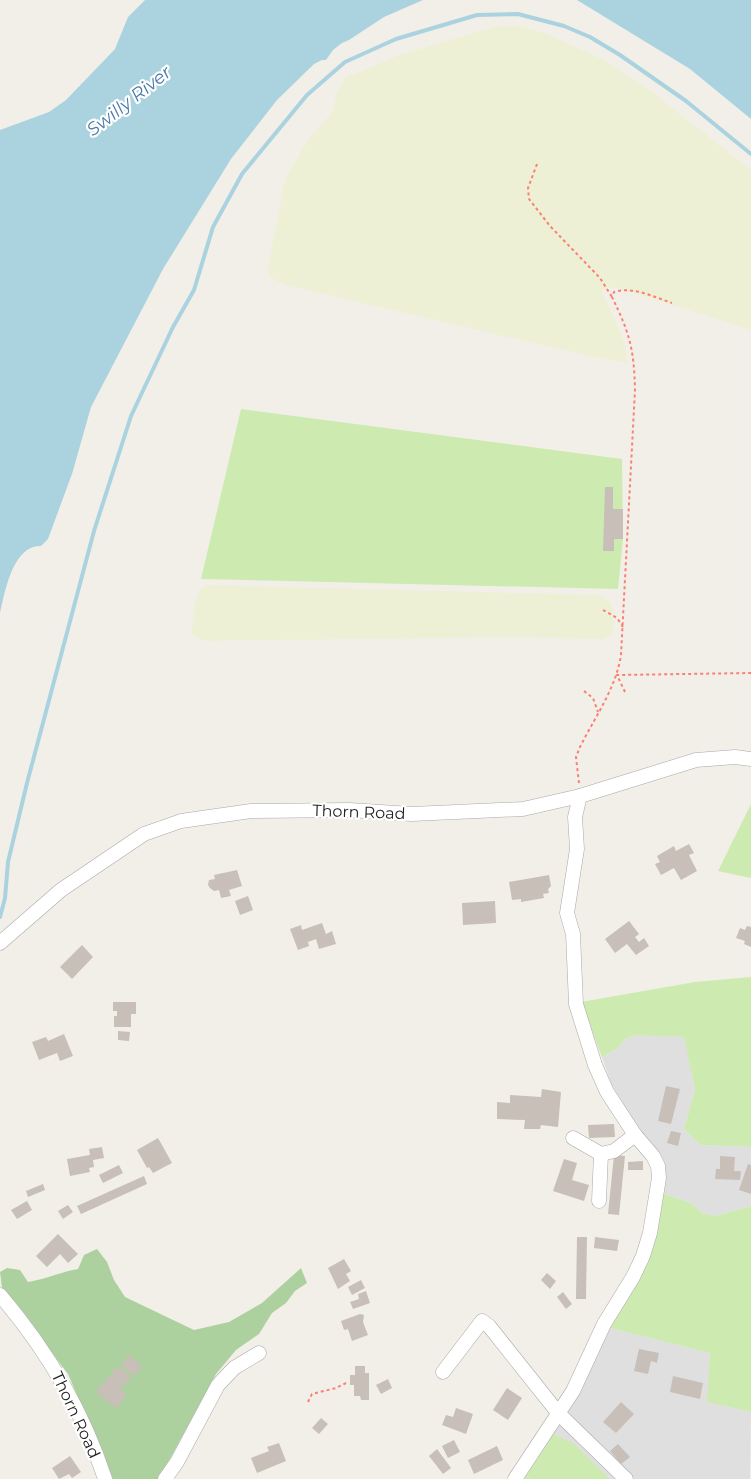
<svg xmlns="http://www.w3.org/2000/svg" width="751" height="1479" viewBox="0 0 751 1479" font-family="Montserrat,sans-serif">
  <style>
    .residential { fill: #e0dfdf }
    .farmland { fill: #eef0d5 }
    .grass { fill: #cdebb0 }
    .forest { fill: #add19e }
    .water { fill: #aad3df }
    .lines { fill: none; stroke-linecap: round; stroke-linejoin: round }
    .stream { stroke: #aad3df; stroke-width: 4 }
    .building { fill: #c7bfb8 }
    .street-casing { stroke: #a9a9a9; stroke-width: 15 }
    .path { stroke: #fa8072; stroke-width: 2; stroke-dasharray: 3 3; stroke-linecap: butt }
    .street { stroke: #fff; stroke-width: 14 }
    .labels { text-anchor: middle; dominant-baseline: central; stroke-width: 4.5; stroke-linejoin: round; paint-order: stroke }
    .street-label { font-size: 16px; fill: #222; stroke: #fff }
    .water-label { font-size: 18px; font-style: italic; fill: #4a7aab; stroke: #fff }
  </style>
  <rect width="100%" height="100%" fill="#f2efe9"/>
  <g class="residential">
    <path d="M652,1034L685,1037L695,1089L684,1129L700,1145L751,1147V1206L715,1216L702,1213L693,1204L662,1193L633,1121L611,1083L602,1057L618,1048L625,1039L636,1035Z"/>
    <path d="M610,1328L710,1353L708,1402L751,1412L750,1479H610L592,1462L553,1434L588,1376Z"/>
  </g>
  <g class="farmland">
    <path d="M497,26H520L548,34L604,60L651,91L751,170V330L615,287L601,290L616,321L626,349L627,363L594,357L290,286L276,281L269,276L268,267L285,179L308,140L332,112L337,93L345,78L399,55Z"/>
    <path d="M206,585L599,595L610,602L613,608L614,625L612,634L603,639L515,637L204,641L197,638L191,633L196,599L200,589Z"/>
  </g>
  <g class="grass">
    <path d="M241,409L622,459L623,539L618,589L201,579Z"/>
    <path d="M751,804V878L718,871Z"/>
    <path d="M751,977V1147L700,1145L684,1129L695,1089L684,1037L636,1035L625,1039L618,1048L602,1057L581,1002L695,982Z"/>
    <path d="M662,1193L693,1204L702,1213L715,1216L751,1206V1412L707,1402L710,1353L610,1328L639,1277Z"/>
    <path d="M553,1434L573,1443L610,1479H524Z"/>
  </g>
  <path class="forest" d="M97,1249L107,1262L114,1280L125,1297L194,1330L229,1322L262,1303L301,1268L307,1283L295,1291L286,1303L272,1313L259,1334L236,1350L216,1374L159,1479H113L68,1374L2,1288L0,1272L7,1268L20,1270L28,1282C46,1279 61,1272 78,1269L84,1255Z"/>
  <g class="water">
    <path d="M145,0H423L384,17L349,40L342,43L333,50L326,60H322L314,64L277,100L231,159L163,269L91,407L72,474L48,539L41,546C13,545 5,591 0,613V130L49,112L66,100L115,49L128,17Z"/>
    <path d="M577,0H751V119L690,69Z"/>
  </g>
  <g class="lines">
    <path class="stream" d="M0,917L5,898L8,862L27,783L94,531L131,416L173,327L194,290L213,227L242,174L307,95L345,62L396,39L477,15L518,14L564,26L590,37L620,55L686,101L751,154"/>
  </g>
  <g class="building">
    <path d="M605,487H613V509H623V539H614V551H603Z"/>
    <path d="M689,844L694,853L689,855L697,871L681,880L674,868L661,875L655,864L660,862L657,856L674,846L676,851Z"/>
    <path d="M237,870L242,886L229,890L231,896L221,898L219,890L214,891L210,888L208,885L209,880L215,879L214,875Z"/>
    <path d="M549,875L551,886L548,889L549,893L543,894L544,898L521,902V899L512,900L509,882Z"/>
    <path d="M248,896L253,910L240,915L235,901Z"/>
    <path d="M495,901L496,923L463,925L462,903Z"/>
    <path d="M629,921L639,934L635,937L639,942L644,938L649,946L636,955L627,944L615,953L605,939Z"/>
    <path d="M322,923L326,934L332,931L336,944L319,949L316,939L308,942L309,946L298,950L290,929L301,925L302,930Z"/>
    <path d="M747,926L751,927V947L744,944L745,941L736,938L740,928L745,930Z"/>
    <path d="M82,945L93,957L72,979L60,967Z"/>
    <path d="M113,1002H136V1014H131V1027H114V1016H117V1011H113Z"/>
    <path d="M118,1031L130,1032L129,1041L118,1040Z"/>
    <path d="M64,1034L73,1056L60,1061L57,1053L39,1060L32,1042L46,1037L48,1041Z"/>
    <path d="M666,1086L680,1089L671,1124L658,1121Z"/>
    <path d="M542,1089L561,1092L558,1127L541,1125L540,1129H524L525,1120L497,1119V1102L510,1103V1095L541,1097Z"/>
    <path d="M614,1124L615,1137L589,1138L588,1125Z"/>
    <path d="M671,1131L681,1133L678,1146L667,1143Z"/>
    <path d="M158,1138L172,1163L153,1173L149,1167L147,1168L137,1150Z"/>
    <path d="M102,1147L104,1158L93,1160L94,1167L89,1168L90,1172L70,1176L67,1159L90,1155L89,1149Z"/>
    <path d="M614,1155L625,1156L619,1215L608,1214Z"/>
    <path d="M720,1156L735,1157L734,1171H741L740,1180L715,1179L716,1169H720Z"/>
    <path d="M564,1159L577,1163L572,1180L589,1185L584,1201L553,1191Z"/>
    <path d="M643,1161V1170H628V1162Z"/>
    <path d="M748,1164L751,1165V1194L739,1190Z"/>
    <path d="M119,1165L123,1173L103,1183L99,1175Z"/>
    <path d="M144,1176L147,1184L81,1214L77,1206Z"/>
    <path d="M43,1184L45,1190L28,1197L26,1191Z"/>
    <path d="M27,1201L32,1210L17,1219L11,1210Z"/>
    <path d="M68,1205L73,1212L63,1219L58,1211Z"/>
    <path d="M58,1234L78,1254L68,1263L60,1254L47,1267L36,1256Z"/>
    <path d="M577,1237H587L586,1299H576Z"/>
    <path d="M595,1237L619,1240L617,1251L594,1248Z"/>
    <path d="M344,1259L351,1271L346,1274L350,1281L338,1289L328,1268Z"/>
    <path d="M547,1273L556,1281L550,1289L541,1280Z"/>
    <path d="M361,1280L365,1288L352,1295L348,1287Z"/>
    <path d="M366,1291L370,1303L353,1309L350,1302L359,1299L358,1294Z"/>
    <path d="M563,1292L572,1304L566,1309L557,1297Z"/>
    <path d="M360,1314L364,1315L363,1322L368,1335L352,1341L348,1329L344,1330L341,1321Z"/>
    <path d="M639,1349L659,1353L657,1363L651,1361L648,1374L634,1371Z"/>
    <path d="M129,1355L142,1366L134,1376L121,1365Z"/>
    <path d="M118,1366L131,1377L120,1390L127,1395L116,1408L96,1392Z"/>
    <path d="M355,1366H365V1373H369V1400H361L360,1396H354V1385H350V1375H355Z"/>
    <path d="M673,1376L703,1383L700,1399L670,1392Z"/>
    <path d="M388,1379L392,1388L381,1394L376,1385Z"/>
    <path d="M507,1388L522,1398L508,1420L493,1410Z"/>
    <path d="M621,1402L634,1414L616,1433L603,1422Z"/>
    <path d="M456,1408L473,1414L466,1434L442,1425L446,1415L453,1417Z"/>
    <path d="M321,1418L328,1424L319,1434L312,1428Z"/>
    <path d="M454,1440L460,1452L448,1458L442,1446Z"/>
    <path d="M279,1443L286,1461L257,1473L251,1458L269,1451L267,1447Z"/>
    <path d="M618,1444L630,1457L621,1464L610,1451Z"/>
    <path d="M497,1446L503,1460L474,1474L468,1460Z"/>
    <path d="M437,1449L451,1468L443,1474L429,1456Z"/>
    <path d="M70,1456L81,1472L72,1478L69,1474L59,1479L52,1468Z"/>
  </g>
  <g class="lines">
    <defs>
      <g id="street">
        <path d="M0,943L61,890L144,834L181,821L251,811L349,810L412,814L523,809L580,796L696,760L735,757L751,759"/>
        <path d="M573,1138L601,1154L614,1151L635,1135"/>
        <path d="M599,1201L601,1154"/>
        <path d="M0,1295C46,1349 83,1411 105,1479"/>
        <path d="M443,1372L482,1321L489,1326L559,1414L626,1479"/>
        <path d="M165,1479L177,1462L218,1385L234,1368L259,1353"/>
        <path d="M515,1479L573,1391L604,1324L633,1277L643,1256L650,1233L659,1178L658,1166L653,1156L635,1135L607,1092L595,1065L576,1004L573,934L567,913L577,849L575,817L580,796"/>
      </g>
    </defs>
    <use href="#street" class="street-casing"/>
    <g class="path">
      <path d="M537,164L528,188L529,199L550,226L600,278L612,297"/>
      <path d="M603,610L617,618L623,627"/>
      <path d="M584,691L593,698L598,712"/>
      <path d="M625,692L617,675L751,673"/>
      <path d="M579,783L576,757L580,747C595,717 616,688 621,655L635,390C634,349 630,334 612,297L614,292C633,286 654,297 672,303"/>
      <path d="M308,1402L312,1394L336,1388L346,1383"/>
    </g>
    <use href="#street" class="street"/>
  </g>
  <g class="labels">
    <g class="street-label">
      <text transform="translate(359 812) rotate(2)">Thorn Road</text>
      <text transform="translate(76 1415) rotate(65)">Thorn Road</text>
    </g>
    <g class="water-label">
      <text transform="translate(129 101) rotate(-38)">Swilly River</text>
    </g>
  </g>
</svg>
